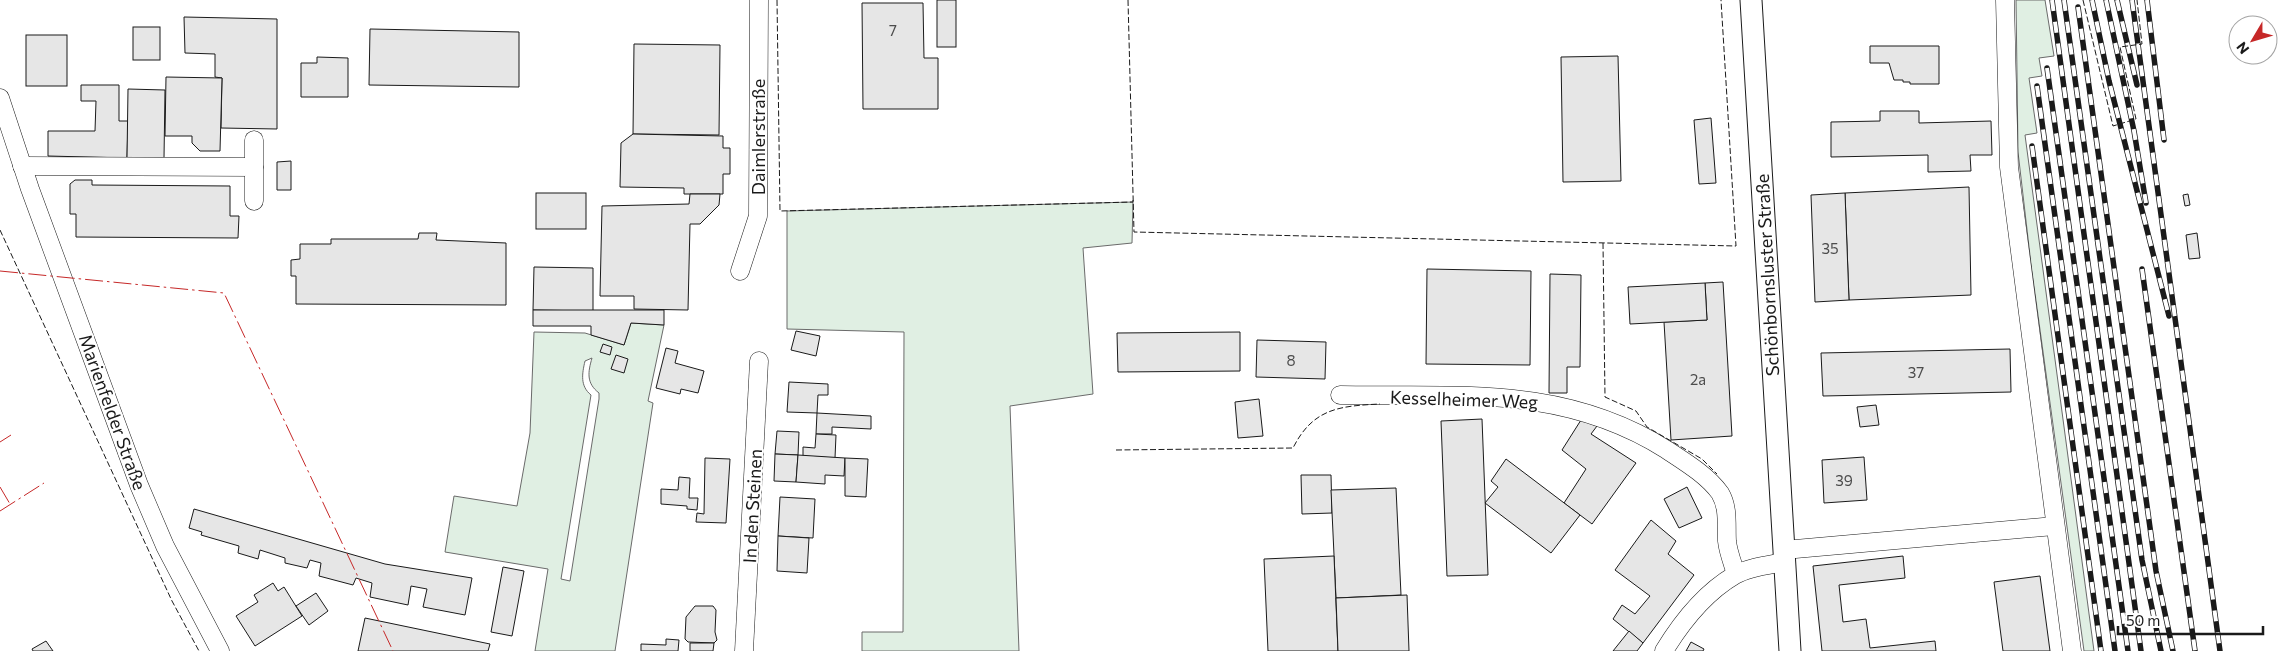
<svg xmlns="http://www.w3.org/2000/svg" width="2293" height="651" viewBox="0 0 2293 651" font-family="Commissioner,sans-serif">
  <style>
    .green { fill: #e0efe3; stroke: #6a6a6a; fill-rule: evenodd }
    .building { fill: #e6e6e6; stroke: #1a1a1a }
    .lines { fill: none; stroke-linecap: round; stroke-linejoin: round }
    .minor-casing { stroke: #1a1a1a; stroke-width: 19 }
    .tertiary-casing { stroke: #1a1a1a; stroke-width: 23 }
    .minor { stroke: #fff; stroke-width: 18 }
    .tertiary { stroke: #fff; stroke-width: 21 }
    .rail-casing { stroke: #1a1a1a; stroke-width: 5.5 }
    .rail { stroke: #fff; stroke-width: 4; stroke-dasharray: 11; stroke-linecap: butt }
    .fence { stroke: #1a1a1a; stroke-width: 1; stroke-dasharray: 6 2.5; stroke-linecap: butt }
    .power { stroke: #c62828; stroke-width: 1; stroke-dasharray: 18 4 2.5 4; stroke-linecap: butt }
    .labels { text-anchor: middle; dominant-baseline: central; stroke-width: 4; stroke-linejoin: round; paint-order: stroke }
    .number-label { font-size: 15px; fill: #4d4d4d }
    .street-label { font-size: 18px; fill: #1a1a1a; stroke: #fff }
  </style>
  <rect width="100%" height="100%" fill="#fff"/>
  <g class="green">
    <path d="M2016,0H2045L2054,56L2039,58L2042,76L2029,78L2037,133L2025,135L2094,651H2084L2031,264L2018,152Z"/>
    <path d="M1133,202L1132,243L1083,248L1093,394L1010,406L1019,651H862V632H903L904,332L787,329V211Z"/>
    <path d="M631,323L664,325L648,401L653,403L615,651H535L548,569L445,552L454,496L517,506L530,433L534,332L585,333L624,345ZM592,358C588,372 586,383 599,393V399L570,581L561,579L591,395C580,386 582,374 585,361Z"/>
  </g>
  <g class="building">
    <rect x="937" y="0" width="19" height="47"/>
    <path d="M862,3H923L924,58H938V109H863Z"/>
    <path d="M184,17L277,19V129L221,128L222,78L215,77V54L185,53Z"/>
    <rect x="133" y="27" width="27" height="33"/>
    <path d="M370,29L519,32V87L369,85Z"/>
    <rect x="26" y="35" width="41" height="51"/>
    <path d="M634,44L720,45L719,135L633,134Z"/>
    <path d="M1870,46H1939V84H1910V82H1903V80H1894L1889,63H1870Z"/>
    <path d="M1618,56L1621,181L1563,182L1561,57Z"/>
    <path d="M317,57L348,58V97H301V63H317Z"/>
    <path d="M166,77L222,78L220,151H200L192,143V136H165Z"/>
    <path d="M81,85H119V121H128L127,158L48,156V131H95L96,101H81Z"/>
    <path d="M128,89L165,90L164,158H127Z"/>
    <path d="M1880,111H1919V123L1991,121L1992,155H1970L1971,171L1928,172V155L1831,157V122L1880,121Z"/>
    <path d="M1711,118L1716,183L1699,184L1694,120Z"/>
    <path d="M633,134L723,136V148H730V174H723V194H684V188L620,187L621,143Z"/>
    <path d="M291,161V190H277V162Z"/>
    <path d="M75,180H92V185L230,186V216H239L238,238L76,237V214H70V184Z"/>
    <path d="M1969,187L1971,295L1849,300L1845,193Z"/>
    <rect x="536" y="193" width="50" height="36"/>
    <path d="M1845,193L1849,300L1815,302L1811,195Z"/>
    <path d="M690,194H720L719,205L700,224H690L688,310L634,309V296H600L602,206L689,204Z"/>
    <path d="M2188,194L2190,205L2185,206L2183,195Z"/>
    <path d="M419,233H437L436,240L506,243V305L296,304V276H291V260L300,259V244H331V239H418Z"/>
    <path d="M2197,233L2200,258L2189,259L2186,235Z"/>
    <path d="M534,267L593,268V311L533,310Z"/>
    <path d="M1427,269L1531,271L1530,365L1426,364Z"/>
    <path d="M1550,274L1581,275L1580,367H1567V393H1549Z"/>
    <path d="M1723,282L1732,436L1671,440L1664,322L1707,320L1705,283Z"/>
    <path d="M1705,283L1707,320L1630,324L1628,287Z"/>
    <path d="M533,310H664V325L631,323L624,345L591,335V326H533Z"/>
    <path d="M796,331L820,336L816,356L791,350Z"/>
    <path d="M1240,332V371L1118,372L1117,333Z"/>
    <path d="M1257,340L1326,342L1325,379L1256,377Z"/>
    <path d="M603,344L612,347L610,355L600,352Z"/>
    <path d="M666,348L678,351L675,363L704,371L698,393L681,389L680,394L656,388Z"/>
    <path d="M2010,349L2011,392L1823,396L1821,353Z"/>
    <path d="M616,355L628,359L624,373L611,369Z"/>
    <path d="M789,382L828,384V395H818L817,413L787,412Z"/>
    <path d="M1259,399L1263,436L1238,438L1235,402Z"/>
    <path d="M1876,405L1879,425L1860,427L1857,407Z"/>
    <path d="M817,413L871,416V429L832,427V434H816Z"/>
    <path d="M1482,419L1488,575L1447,576L1441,421Z"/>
    <path d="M1581,420L1597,426L1591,434L1636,463L1592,524L1564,503L1586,469L1562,450Z"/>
    <path d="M777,431L799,432L798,455L775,454Z"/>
    <path d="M816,434L836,435L835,458L803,456V447L815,448Z"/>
    <path d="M775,454L798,455L796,482L774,481Z"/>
    <path d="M798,455L845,458L844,476L825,475V484L796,482Z"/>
    <path d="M1864,457L1867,500L1824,503L1822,460Z"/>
    <path d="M705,458L730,459L726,523L696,522L697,513L704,514Z"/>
    <path d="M845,458L868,459L866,497L845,496Z"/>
    <path d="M1506,459L1580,515L1551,553L1485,503L1498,487L1491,481Z"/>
    <path d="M1301,475H1331L1332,513L1302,514Z"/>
    <path d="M679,477L690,478L689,498H698L697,510L687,509V506L661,504V489L678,490Z"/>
    <path d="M1687,487L1702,518L1679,528L1664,499Z"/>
    <path d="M1396,488L1401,595L1336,598L1331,490Z"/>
    <path d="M780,497L815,499L813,538L778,536Z"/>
    <path d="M194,509L385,564L472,578L465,615L423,607L427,589L411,586L408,605L370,597L372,583L356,578L353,585L319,576L321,563L310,560L307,568L285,563V558L260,550L258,559L238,553L239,546L201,535L202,532L189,528Z"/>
    <path d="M1651,520L1676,541L1668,554L1694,575L1643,643L1613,619L1622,605L1635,614L1650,596L1615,570Z"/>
    <path d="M778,536L809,538L807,573L777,571Z"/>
    <path d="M1334,556L1338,651H1268L1264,559Z"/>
    <path d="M1903,556L1905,578L1839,585L1843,622L1866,619L1870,648L1935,641L1936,651H1822L1813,566Z"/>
    <path d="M503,567L524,571L512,636L491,632Z"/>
    <path d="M2040,576L2050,651H2003L1994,582Z"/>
    <path d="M273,583L278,591L284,587L302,616L255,646L236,616L258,602L254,595Z"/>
    <path d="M316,593L328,611L309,625L296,606Z"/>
    <path d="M1407,595L1409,651H1338L1336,598Z"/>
    <path d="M695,606H713L716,610L715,632L717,640L714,643L688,642L685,639L686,617Z"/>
    <path d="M365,618L490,644L488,651H358Z"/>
    <path d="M1629,631L1643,643L1637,651H1613Z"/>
    <path d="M666,639L679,640L678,651H641V644L666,645Z"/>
    <path d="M46,641L53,651H33L32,649Z"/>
    <path d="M1691,642L1704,649L1703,651H1686Z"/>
    <path d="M690,643H714L713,651H690Z"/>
  </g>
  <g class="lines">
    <defs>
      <g id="minor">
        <path d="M2005,0L2009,167L2072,651"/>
        <path d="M0,98L30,189L139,485L165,546L220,651"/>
        <path d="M22,166L254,167V201"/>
        <path d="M254,167V140"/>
        <path d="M740,271L758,216L759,0"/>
        <path d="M1340,395C1457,397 1563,384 1667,450C1685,462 1707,475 1720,493C1729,508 1726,525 1727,541C1728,552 1733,564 1736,574"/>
        <path d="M1784,550L2054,526"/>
        <path d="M744,651L759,361"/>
        <path d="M1664,651C1681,623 1706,592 1735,575C1749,567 1769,565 1784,562"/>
      </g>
      <path id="tertiary" d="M1751,0L1790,651"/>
    </defs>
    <use href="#minor" class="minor-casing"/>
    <use href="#tertiary" class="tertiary-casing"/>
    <use href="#minor" class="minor"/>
    <use href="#tertiary" class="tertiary"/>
    <defs>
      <g id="rail">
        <path d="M2052,0L2141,651"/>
        <path d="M2064,0L2142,560L2161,651"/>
        <path d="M2092,0L2109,81L2169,316"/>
        <path d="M2106,0L2134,131L2146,203"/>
        <path d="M2117,0L2137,85"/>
        <path d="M2132,0L2220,651"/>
        <path d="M2147,0L2164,140"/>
        <path d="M2078,7L2156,571L2173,651"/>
        <path d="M2047,68L2128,651"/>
        <path d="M2037,86L2115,651"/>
        <path d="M2032,146L2101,651"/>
        <path d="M2142,269L2195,651"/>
      </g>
    </defs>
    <use href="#rail" class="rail-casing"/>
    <use href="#rail" class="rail"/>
    <g class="fence">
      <path d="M777,0L780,211L1133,202V200"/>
      <path d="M1128,0L1134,232L1736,246L1721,0"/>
      <path d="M2083,0L2113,126L2136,119L2120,47L2142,44L2137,0"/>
      <path d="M0,230L172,601L199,651"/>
      <path d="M1603,243L1605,397L1636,411L1647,427L1702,459L1717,474"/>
      <path d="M1116,450L1293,448C1313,408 1340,406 1380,404"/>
    </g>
    <g class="power">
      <path d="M0,271L224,293L393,651"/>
      <path d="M0,442L11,435"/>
      <path d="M0,487L10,504"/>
      <path d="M0,511L44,483"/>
    </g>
  </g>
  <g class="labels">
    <g class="number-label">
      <text x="893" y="30">7</text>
      <text x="1830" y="248">35</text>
      <text x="1291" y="360">8</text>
      <text x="1916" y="372">37</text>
      <text x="1698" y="379">2a</text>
      <text x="1844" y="480">39</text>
    </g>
    <g class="street-label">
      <text transform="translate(758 137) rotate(-90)">Daimlerstraße</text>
      <text transform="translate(1767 275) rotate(-93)">Schönbornsluster Straße</text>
      <text transform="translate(1464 399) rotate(2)">Kesselheimer Weg</text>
      <text transform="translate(113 412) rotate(70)">Marienfelder Straße</text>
      <text transform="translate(752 506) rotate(-87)">In den Steinen</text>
    </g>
  </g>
  <g transform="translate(2253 40) rotate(232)"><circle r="24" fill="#ffffff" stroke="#a3a3a3"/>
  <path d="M0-4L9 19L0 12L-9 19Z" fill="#c62828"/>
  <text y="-8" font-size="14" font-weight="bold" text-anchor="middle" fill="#1a1a1a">N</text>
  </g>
  <path d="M2118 626v8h145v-8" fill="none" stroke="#1a1a1a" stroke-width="2.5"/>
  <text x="2126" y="626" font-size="15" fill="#1a1a1a" stroke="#ffffff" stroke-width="4" paint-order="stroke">50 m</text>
</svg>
